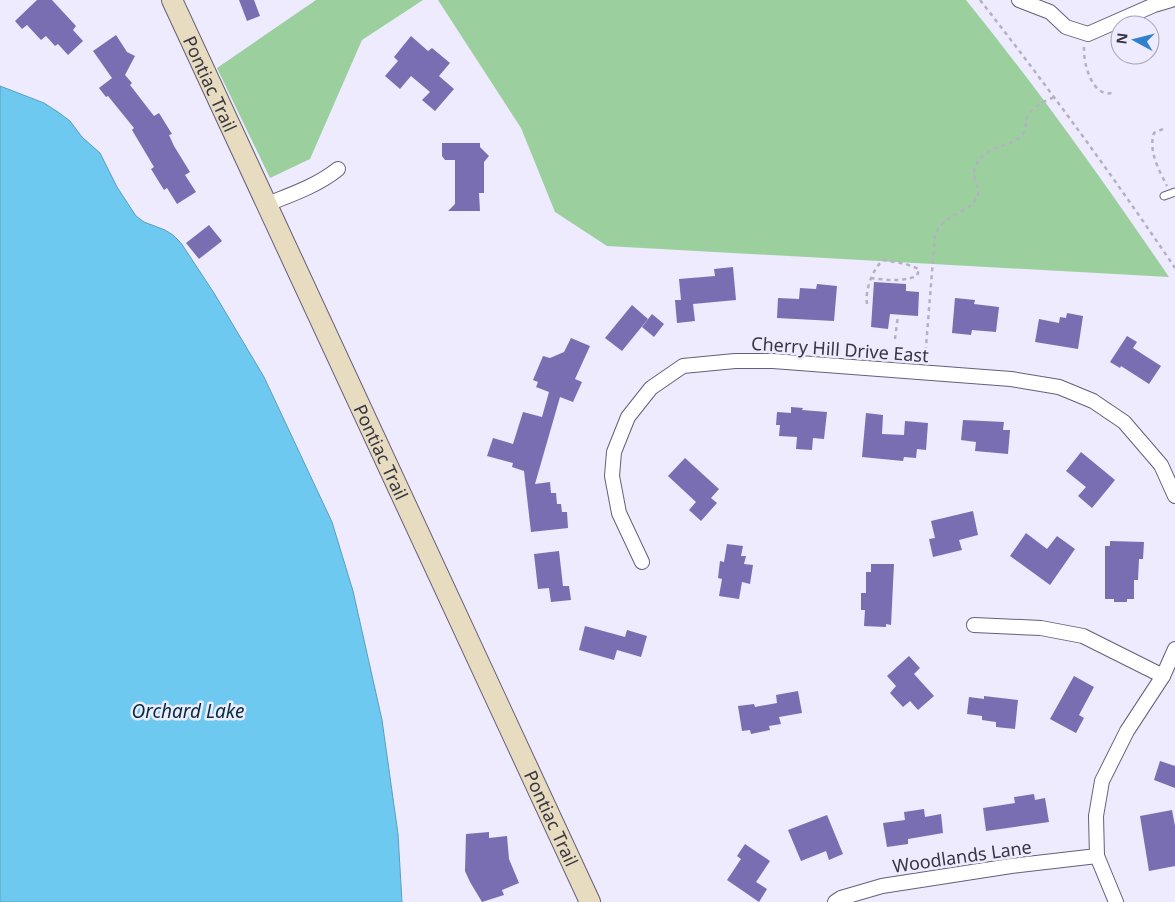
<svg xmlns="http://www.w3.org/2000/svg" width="1175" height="902" viewBox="0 0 1175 902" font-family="'Noto Sans',sans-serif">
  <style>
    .green { fill: #9ccf9e }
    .water { fill: #6ec9f1; stroke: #5e9dbc }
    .building { fill: #7a6eb2 }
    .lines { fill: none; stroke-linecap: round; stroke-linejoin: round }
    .lane-casing { stroke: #646079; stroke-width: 9 }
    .street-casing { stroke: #646079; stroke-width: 16 }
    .secondary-casing { stroke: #646079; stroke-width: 22 }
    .path { stroke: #b4b2c2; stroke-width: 2.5; stroke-dasharray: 4 4; stroke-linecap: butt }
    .lane { stroke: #fff; stroke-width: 7 }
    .street { stroke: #fff; stroke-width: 14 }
    .secondary { stroke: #e7dbc0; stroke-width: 20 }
    .labels { text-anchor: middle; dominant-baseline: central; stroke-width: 5; stroke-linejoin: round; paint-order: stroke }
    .street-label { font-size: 18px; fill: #383642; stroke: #edebfd }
    .water-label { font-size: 19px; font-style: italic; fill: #022e3e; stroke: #edebfd }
  </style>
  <rect width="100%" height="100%" fill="#edebfd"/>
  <g class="green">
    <path d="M316,0H423L362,40L310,159L270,178L217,68Z"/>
    <path d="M438,0H966C1038,89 1104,182 1169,277L607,246L555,212L521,128Z"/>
  </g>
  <path class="water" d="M0,86L44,103L58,112L70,121L82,137L100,153L117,187L136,216L144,222L165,230L173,235L181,243L214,293L264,377L332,522L353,591L382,720L398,834L402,902H0Z"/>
  <g class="building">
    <path d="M37,0H52L76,26L73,30L83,41L68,55L58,44L55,46L46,36L41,40L27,25L22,29L15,21Z"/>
    <path d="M239,0H254L260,16L247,21Z"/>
    <path d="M116,35L127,52L135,56L125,75L132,83L130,85L154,116L159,113L172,134L169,135L174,146L190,172L185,175L196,192L177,204L167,188L164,190L151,169L154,167L132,130L134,128L108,96L106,97L99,88L112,78L93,51Z"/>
    <path d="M411,36L428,51L432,48L450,63L439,76L454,89L435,111L422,100L430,92L411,76L400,89L385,76L398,61L394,57Z"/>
    <path d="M442,143H480V147L489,156L484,162V193H479L480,211H448L455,204V160H445L442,156Z"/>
    <path d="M209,225L222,241L199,259L186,243Z"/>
    <path d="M733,267L736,300L693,304L695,321L677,323L675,300H681L679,279L715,276L714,269Z"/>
    <path d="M874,282L906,284V291L919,292L918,316L890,314L888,329L871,327Z"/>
    <path d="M817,284L837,286L834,321L777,318L778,298L799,299L800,288L816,289Z"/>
    <path d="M955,298L975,300L974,304L999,307L996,332L972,330L971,335L952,333Z"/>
    <path d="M632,305L648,319L622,351L605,338Z"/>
    <path d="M1067,313L1083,316L1078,349L1035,342L1039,319L1059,323L1060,317L1066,318Z"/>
    <path d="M652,314L664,324L654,337L642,327Z"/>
    <path d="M1127,336L1137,342L1133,348L1161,366L1149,384L1121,366L1120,368L1110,362Z"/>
    <path d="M571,338L590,346L575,379L582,382L573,402L560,397L535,484L550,482L551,493H556L557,504H561L562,512H567L568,528L531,532L524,471L512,467L513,463L487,456L493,438L513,444L523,412L542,417L549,392L536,387L538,382L533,380L543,356L550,358L564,352Z"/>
    <path d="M791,407L803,408L802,410L827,412L824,439L813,438L812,450L796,449L797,437L779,436L780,425H776L777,412L791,413Z"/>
    <path d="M866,413L883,415L882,434L904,435L905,421L928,423L926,450L917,449L916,458L904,457L903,461L862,457Z"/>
    <path d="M963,420L1004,422L1003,430H1010L1008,454L975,451L976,442L961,440Z"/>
    <path d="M1081,452L1115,480L1092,508L1078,496L1086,487L1066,471Z"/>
    <path d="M685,458L719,489L711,498L717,503L701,521L689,510L696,502L668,476Z"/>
    <path d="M973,511L978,535L959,540L962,550L933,557L929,539L935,538L931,521Z"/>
    <path d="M1026,533L1047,549L1057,536L1075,549L1050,585L1010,556Z"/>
    <path d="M1110,541L1144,542L1143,559H1139L1138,580H1134V599H1127V602H1114V599H1105V546H1110Z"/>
    <path d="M727,544L743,546L741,556H746L744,564L753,565L750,584L742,582L739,599L719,596L722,579L718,578L720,561L724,562Z"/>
    <path d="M559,551L563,586H569L571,600L551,602L549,588L538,589L534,554Z"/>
    <path d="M871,564H894L891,625L886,624V627L864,626L865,610H861V593H866V572H871Z"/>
    <path d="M585,626L625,637L627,630L647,636L641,657L617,650L614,660L579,650Z"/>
    <path d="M909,656L920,668L914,674L934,696L918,710L910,701L903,707L890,693L896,686L887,676Z"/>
    <path d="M1074,676L1094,687L1079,715L1084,718L1076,733L1050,719Z"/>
    <path d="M798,691L802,713L779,717L781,724L769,726L770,730L751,734L750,730L742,731L738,706L754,704L755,707L777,703L776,695Z"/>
    <path d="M984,696L1018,700L1015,729L996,727V722L982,720V716L967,714L969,697L984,699Z"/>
    <path d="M1160,761L1175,766V788L1154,780Z"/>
    <path d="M1034,794L1035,800L1045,798L1049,822L986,831L983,808L1015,803L1014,797Z"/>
    <path d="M924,809L925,817L941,814L943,833L908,839V844L887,847L883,823L905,820L904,812Z"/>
    <path d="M1172,810L1175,826V866L1149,871L1140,816Z"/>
    <path d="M827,815L843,854L829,860L826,851L801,861L788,830Z"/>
    <path d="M489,832V838L507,836L509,859L519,883L502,890L504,895L482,902L470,882L465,871L466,834Z"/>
    <path d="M745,844L770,861L756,882L767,889L759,902L727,880L741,859L737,856Z"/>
  </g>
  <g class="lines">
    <defs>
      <path id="lane" d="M1164,196L1175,192"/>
      <g id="street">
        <path d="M1019,0L1050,12L1066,27L1088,34L1154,5L1171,0"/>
        <path d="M265,205C290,195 317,186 338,169"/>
        <path d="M642,562L619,513L612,476L614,452L628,417L651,388L683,366L735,361H773L1011,379L1059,387L1093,401L1124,422L1161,465L1175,496"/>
        <path d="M974,625L1041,628L1083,636L1163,676"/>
        <path d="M835,902L841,898L882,886L1011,866L1097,856"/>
        <path d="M1116,902L1097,856L1096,816L1102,781L1127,731L1163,676L1175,649"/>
      </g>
      <g id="secondary">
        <path id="s1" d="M172,0C309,301 452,600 590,902"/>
      </g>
    </defs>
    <use href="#lane" class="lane-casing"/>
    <use href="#street" class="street-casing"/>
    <use href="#secondary" class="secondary-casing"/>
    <g class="path">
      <path d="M980,0C1048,87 1113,176 1175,268"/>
      <path d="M1084,47C1083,64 1093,101 1115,92"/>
      <path d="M1163,129L1154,133C1148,151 1159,170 1167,186"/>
      <path d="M867,304C865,290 872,270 883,260L906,264L919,269L917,276C901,282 888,280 871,278"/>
      <path d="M895,339L898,315"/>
      <path d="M925,359L935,235C944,212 969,215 977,197C982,188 971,178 975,167C982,148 1005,148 1019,138C1028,132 1024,122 1029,114C1033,106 1046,101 1054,97"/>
    </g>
    <use href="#lane" class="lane"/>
    <use href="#street" class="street"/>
    <use href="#secondary" class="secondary"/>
  </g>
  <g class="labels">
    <g class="street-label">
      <text stroke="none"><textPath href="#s1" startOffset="92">Pontiac Trail</textPath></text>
      <text transform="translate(840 349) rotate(4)">Cherry Hill Drive East</text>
      <text stroke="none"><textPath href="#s1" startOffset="498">Pontiac Trail</textPath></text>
      <text stroke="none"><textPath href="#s1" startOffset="902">Pontiac Trail</textPath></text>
      <text transform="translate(962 856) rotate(-8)">Woodlands Lane</text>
    </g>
    <g class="water-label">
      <text x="188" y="711">Orchard Lake</text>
    </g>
  </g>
  <g transform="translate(1135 40) rotate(277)"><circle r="24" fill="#edebfd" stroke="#a5a3b2"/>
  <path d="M0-4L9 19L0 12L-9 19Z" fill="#317fcf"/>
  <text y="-8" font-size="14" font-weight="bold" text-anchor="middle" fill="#383642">N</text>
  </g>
</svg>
